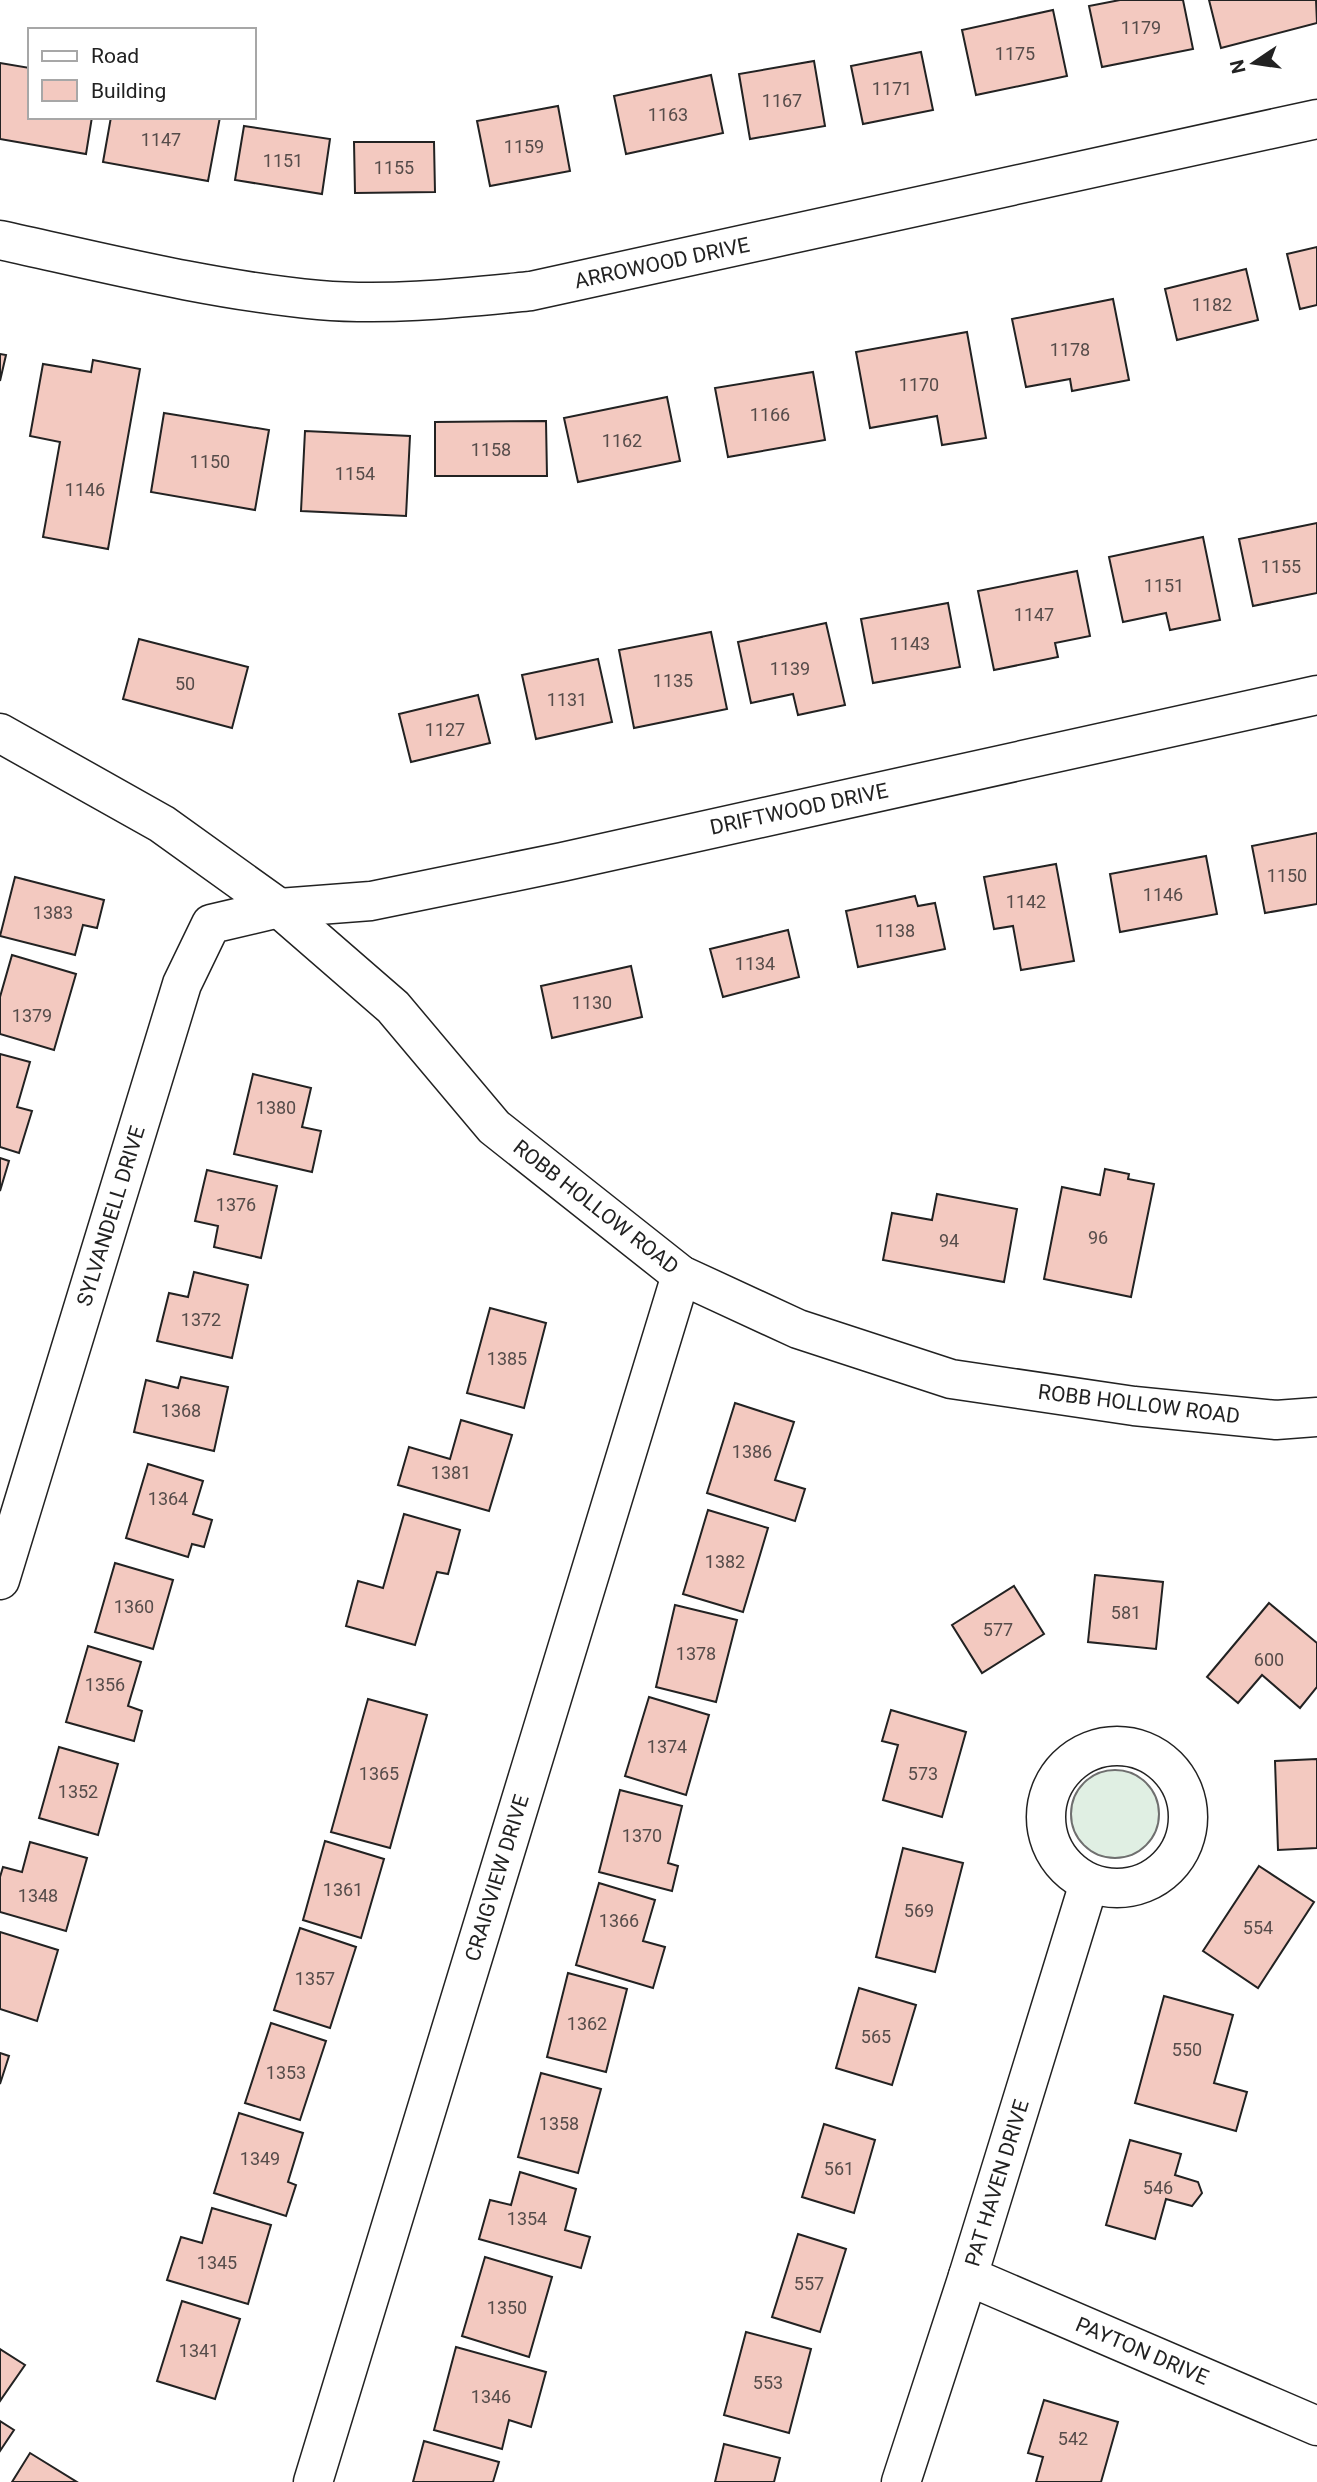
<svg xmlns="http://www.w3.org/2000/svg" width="1317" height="2482" viewBox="0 0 1317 2482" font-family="Roboto,sans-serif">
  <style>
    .green { fill: #e0efe3; stroke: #6f6f6f; stroke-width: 2 }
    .building { fill: #f3c9c0; stroke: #222; stroke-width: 2 }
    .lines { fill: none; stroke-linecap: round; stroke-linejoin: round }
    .minor-casing { stroke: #222; stroke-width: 41 }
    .minor { stroke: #fff; stroke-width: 38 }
    .labels { text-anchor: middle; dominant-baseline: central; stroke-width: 5; stroke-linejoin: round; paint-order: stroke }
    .number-label { font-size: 18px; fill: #564c4a }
    .street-label { font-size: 21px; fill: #222; stroke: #fff }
  </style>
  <rect width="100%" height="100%" fill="#fff"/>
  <circle class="green" cx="1115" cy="1814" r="44"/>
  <g class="building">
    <path d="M1120,0H1183L1193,49L1102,67L1089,6Z"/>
    <path d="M1209,0H1316L1317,23L1221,48Z"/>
    <path d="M1053,10L1067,76L976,95L962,30Z"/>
    <path d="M921,52L933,110L863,124L851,66Z"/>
    <path d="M814,61L825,126L750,139L739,74Z"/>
    <path d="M0,63L30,68V117H92L86,154L0,139Z"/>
    <path d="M711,75L723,133L626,154L614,96Z"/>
    <path d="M558,106L570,171L490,186L477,121Z"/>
    <path d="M111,117H220L208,181L103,162Z"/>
    <path d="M244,126L330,139L322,194L235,180Z"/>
    <path d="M354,142H434L435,192L355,193Z"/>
    <path d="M1317,247V305L1300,309L1287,254Z"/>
    <path d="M1246,269L1258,320L1177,340L1165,289Z"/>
    <path d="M1113,299L1129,380L1072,391L1070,379L1026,387L1012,319Z"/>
    <path d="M967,332L986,438L942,445L937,416L870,428L856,352Z"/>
    <path d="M0,354L6,355L0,381Z"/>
    <path d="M93,360L140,369L108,549L43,537L60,442L30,436L43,364L91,372Z"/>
    <path d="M813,372L825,440L728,457L715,388Z"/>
    <path d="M667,397L680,461L578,482L564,418Z"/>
    <path d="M164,413L269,430L255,510L151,492Z"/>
    <path d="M546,421L547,476H435V422Z"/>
    <path d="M305,431L410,436L406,516L301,511Z"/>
    <path d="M1317,523V593L1253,606L1239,539Z"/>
    <path d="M1203,537L1220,620L1170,630L1166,613L1123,622L1109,557Z"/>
    <path d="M1077,571L1090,636L1055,643L1058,657L994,670L978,591Z"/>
    <path d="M948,603L960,667L873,683L861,619Z"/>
    <path d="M826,623L845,705L798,715L793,694L751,703L738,642Z"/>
    <path d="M711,632L727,709L634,728L619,650Z"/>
    <path d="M139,639L248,667L232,728L123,699Z"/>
    <path d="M598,659L612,722L536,739L522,675Z"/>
    <path d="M478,695L490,743L411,762L399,714Z"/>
    <path d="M1317,833V904L1265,913L1252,846Z"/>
    <path d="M1206,856L1217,914L1120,932L1110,874Z"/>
    <path d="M1056,864L1074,961L1021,970L1013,926L994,929L984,877Z"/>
    <path d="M15,877L104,900L97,928L83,925L75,955L0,936Z"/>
    <path d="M915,896L918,906L935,903L945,949L858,967L846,911Z"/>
    <path d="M788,930L799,977L723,997L710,949Z"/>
    <path d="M12,955L76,974L54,1050L0,1034V997Z"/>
    <path d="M631,966L642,1017L552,1038L541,986Z"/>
    <path d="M0,1054L30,1062L17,1107L32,1111L19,1153L0,1147Z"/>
    <path d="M253,1074L311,1088L302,1127L321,1131L312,1172L234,1154Z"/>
    <path d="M0,1158L9,1161L0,1191Z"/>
    <path d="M1105,1169L1129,1174L1128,1179L1154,1184L1131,1297L1044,1279L1062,1187L1100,1195Z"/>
    <path d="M207,1170L277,1186L261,1258L214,1247L218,1226L195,1221Z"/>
    <path d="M937,1194L1017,1209L1004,1282L883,1260L892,1213L932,1220Z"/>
    <path d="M194,1272L248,1285L232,1358L157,1341L169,1293L188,1297Z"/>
    <path d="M490,1308L546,1323L524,1408L467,1393Z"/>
    <path d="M181,1377L228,1387L214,1451L134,1432L146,1380L178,1388Z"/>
    <path d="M735,1403L794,1422L775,1480L805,1489L795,1521L707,1493Z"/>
    <path d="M461,1420L512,1435L489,1511L398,1485L409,1447L450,1459Z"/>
    <path d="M148,1464L203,1481L193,1514L212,1520L204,1547L192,1544L188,1557L126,1538Z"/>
    <path d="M708,1510L768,1528L743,1612L683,1594Z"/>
    <path d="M404,1514L460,1530L448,1574L437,1572L415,1645L346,1626L358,1581L383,1588Z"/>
    <path d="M115,1563L173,1580L153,1649L95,1632Z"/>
    <path d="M1095,1575L1163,1582L1156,1649L1088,1642Z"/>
    <path d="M1014,1586L1044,1634L982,1673L952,1625Z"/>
    <path d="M1269,1603L1317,1643V1687L1300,1708L1262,1675L1238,1703L1207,1677Z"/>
    <path d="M675,1605L737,1620L716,1702L656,1687Z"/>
    <path d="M88,1646L141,1662L128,1706L142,1711L134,1741L66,1722Z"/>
    <path d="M649,1697L709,1715L686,1795L625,1776Z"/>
    <path d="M368,1699L427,1715L390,1848L331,1832Z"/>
    <path d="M891,1710L966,1732L942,1817L883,1800L898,1745L882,1741Z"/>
    <path d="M59,1747L118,1764L98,1835L39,1818Z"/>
    <path d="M1317,1759V1848L1278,1850L1275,1761Z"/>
    <path d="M620,1790L682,1806L668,1863L678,1866L672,1891L599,1872Z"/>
    <path d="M325,1841L384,1859L361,1938L303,1920Z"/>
    <path d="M30,1842L87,1858L66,1931L0,1912V1877L3,1867L22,1872Z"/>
    <path d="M903,1848L963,1863L935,1972L876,1957Z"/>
    <path d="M1259,1866L1314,1902L1258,1988L1203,1951Z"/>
    <path d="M599,1883L655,1900L643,1941L665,1947L653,1988L576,1965Z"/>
    <path d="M300,1928L356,1947L330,2028L274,2010Z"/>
    <path d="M0,1932L58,1950L37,2021L0,2009Z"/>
    <path d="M568,1973L627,1989L606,2072L547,2057Z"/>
    <path d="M859,1988L916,2005L892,2085L836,2068Z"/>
    <path d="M1164,1996L1233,2015L1214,2083L1247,2092L1236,2131L1135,2103Z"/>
    <path d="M271,2023L326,2041L300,2120L245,2103Z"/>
    <path d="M0,2053L9,2056L0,2084Z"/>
    <path d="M541,2073L601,2089L578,2173L518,2157Z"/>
    <path d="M239,2113L303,2133L288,2182L296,2185L286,2216L214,2193Z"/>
    <path d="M824,2124L875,2140L854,2213L802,2197Z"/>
    <path d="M1130,2140L1181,2154L1175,2175L1198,2182L1202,2193L1192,2206L1166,2199L1155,2239L1106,2225Z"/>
    <path d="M520,2172L576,2189L565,2230L590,2237L581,2268L479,2239L490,2200L511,2205Z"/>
    <path d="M212,2208L271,2225L248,2304L167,2280L181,2237L202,2243Z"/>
    <path d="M798,2234L846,2249L820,2332L772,2317Z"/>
    <path d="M485,2257L552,2277L529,2357L462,2336Z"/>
    <path d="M182,2301L240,2319L215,2399L157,2381Z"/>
    <path d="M746,2332L811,2349L789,2433L724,2415Z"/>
    <path d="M456,2347L546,2372L531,2427L509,2420L502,2449L434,2430Z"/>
    <path d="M0,2349L25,2365L0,2401Z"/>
    <path d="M1044,2400L1118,2422L1101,2482H1036L1043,2457L1028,2453Z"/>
    <path d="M0,2421L14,2430L0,2451Z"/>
    <path d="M424,2441L499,2462L493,2482H413Z"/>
    <path d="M724,2444L780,2458L774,2482H715Z"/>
    <path d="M30,2453L77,2482H12Z"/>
  </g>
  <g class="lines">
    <defs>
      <g id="minor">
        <path d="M0,240C105,263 211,290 319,300C390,306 460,298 531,291L1317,119"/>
        <path d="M0,733L162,824L279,908L393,1007L494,1127L681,1275L798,1329L951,1379L1134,1406L1276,1420L1317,1417"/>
        <path d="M0,1580L182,984L211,924L279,908L371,901L562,862L1317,695"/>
        <circle cx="1117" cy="1817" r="71"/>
        <path d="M968,2276L1317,2426"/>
        <path d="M313,2482L681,1275"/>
        <path d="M901,2482L968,2276L1089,1883"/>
      </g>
    </defs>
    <use href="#minor" class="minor-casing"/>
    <use href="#minor" class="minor"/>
  </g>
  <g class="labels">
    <g class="number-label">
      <text x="1141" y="27">1179</text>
      <text x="1015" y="53">1175</text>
      <text x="892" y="88">1171</text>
      <text x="782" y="100">1167</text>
      <text x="668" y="114">1163</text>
      <text x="161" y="139">1147</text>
      <text x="524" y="146">1159</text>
      <text x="283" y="160">1151</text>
      <text x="394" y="167">1155</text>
      <text x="1212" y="304">1182</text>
      <text x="1070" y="349">1178</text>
      <text x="919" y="384">1170</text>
      <text x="770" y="414">1166</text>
      <text x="622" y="440">1162</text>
      <text x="491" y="449">1158</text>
      <text x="210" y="461">1150</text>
      <text x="355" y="473">1154</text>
      <text x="85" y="489">1146</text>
      <text x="1281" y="566">1155</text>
      <text x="1164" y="585">1151</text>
      <text x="1034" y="614">1147</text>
      <text x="910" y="643">1143</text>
      <text x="790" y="668">1139</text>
      <text x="673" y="680">1135</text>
      <text x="185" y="683">50</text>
      <text x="567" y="699">1131</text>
      <text x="445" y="729">1127</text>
      <text x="1287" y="875">1150</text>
      <text x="1163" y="894">1146</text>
      <text x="1026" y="901">1142</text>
      <text x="53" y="912">1383</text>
      <text x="895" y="930">1138</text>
      <text x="755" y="963">1134</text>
      <text x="592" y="1002">1130</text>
      <text x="32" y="1015">1379</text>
      <text x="276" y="1107">1380</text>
      <text x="236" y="1204">1376</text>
      <text x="1098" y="1237">96</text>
      <text x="949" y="1240">94</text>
      <text x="201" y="1319">1372</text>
      <text x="507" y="1358">1385</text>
      <text x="181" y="1410">1368</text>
      <text x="752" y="1451">1386</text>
      <text x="451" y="1472">1381</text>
      <text x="168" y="1498">1364</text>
      <text x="725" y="1561">1382</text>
      <text x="134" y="1606">1360</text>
      <text x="1126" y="1612">581</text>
      <text x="998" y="1629">577</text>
      <text x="696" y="1653">1378</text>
      <text x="1269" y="1659">600</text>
      <text x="105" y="1684">1356</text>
      <text x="667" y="1746">1374</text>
      <text x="379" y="1773">1365</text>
      <text x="923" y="1773">573</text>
      <text x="78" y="1791">1352</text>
      <text x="642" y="1835">1370</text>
      <text x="343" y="1889">1361</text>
      <text x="38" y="1895">1348</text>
      <text x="919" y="1910">569</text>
      <text x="619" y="1920">1366</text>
      <text x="1258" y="1927">554</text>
      <text x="315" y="1978">1357</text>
      <text x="587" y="2023">1362</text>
      <text x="876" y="2036">565</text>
      <text x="1187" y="2049">550</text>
      <text x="286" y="2072">1353</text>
      <text x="559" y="2123">1358</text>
      <text x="260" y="2158">1349</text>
      <text x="839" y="2168">561</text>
      <text x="1158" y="2187">546</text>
      <text x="527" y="2218">1354</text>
      <text x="217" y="2262">1345</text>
      <text x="809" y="2283">557</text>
      <text x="507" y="2307">1350</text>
      <text x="199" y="2350">1341</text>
      <text x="768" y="2382">553</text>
      <text x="491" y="2396">1346</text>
      <text x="1073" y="2438">542</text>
    </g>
    <g class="street-label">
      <text transform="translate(662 263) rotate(-12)">ARROWOOD DRIVE</text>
      <text transform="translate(799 809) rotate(-12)">DRIFTWOOD DRIVE</text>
      <text transform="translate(596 1207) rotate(38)">ROBB HOLLOW ROAD</text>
      <text transform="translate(111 1216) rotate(-73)">SYLVANDELL DRIVE</text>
      <text transform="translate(1139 1404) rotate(7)">ROBB HOLLOW ROAD</text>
      <text transform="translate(497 1878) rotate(-73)">CRAIGVIEW DRIVE</text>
      <text transform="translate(997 2183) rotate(-73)">PAT HAVEN DRIVE</text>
      <text transform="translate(1142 2351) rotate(23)">PAYTON DRIVE</text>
    </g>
  </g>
  <rect x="28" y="28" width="228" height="91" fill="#ffffff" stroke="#a7a7a7" stroke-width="2"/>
  <rect x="42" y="51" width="35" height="10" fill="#ffffff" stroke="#a7a7a7" stroke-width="2"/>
  <text x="91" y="63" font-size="21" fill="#222222">Road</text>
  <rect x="42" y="80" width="35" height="21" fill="#f3c9c0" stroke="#a7a7a7" stroke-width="2"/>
  <text x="91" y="98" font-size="21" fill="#222222">Building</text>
  <g transform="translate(1254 63) rotate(257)" stroke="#ffffff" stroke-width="5" paint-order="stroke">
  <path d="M0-5L12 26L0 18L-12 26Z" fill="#222222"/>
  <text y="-10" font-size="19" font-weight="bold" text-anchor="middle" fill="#222222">N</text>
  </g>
</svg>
